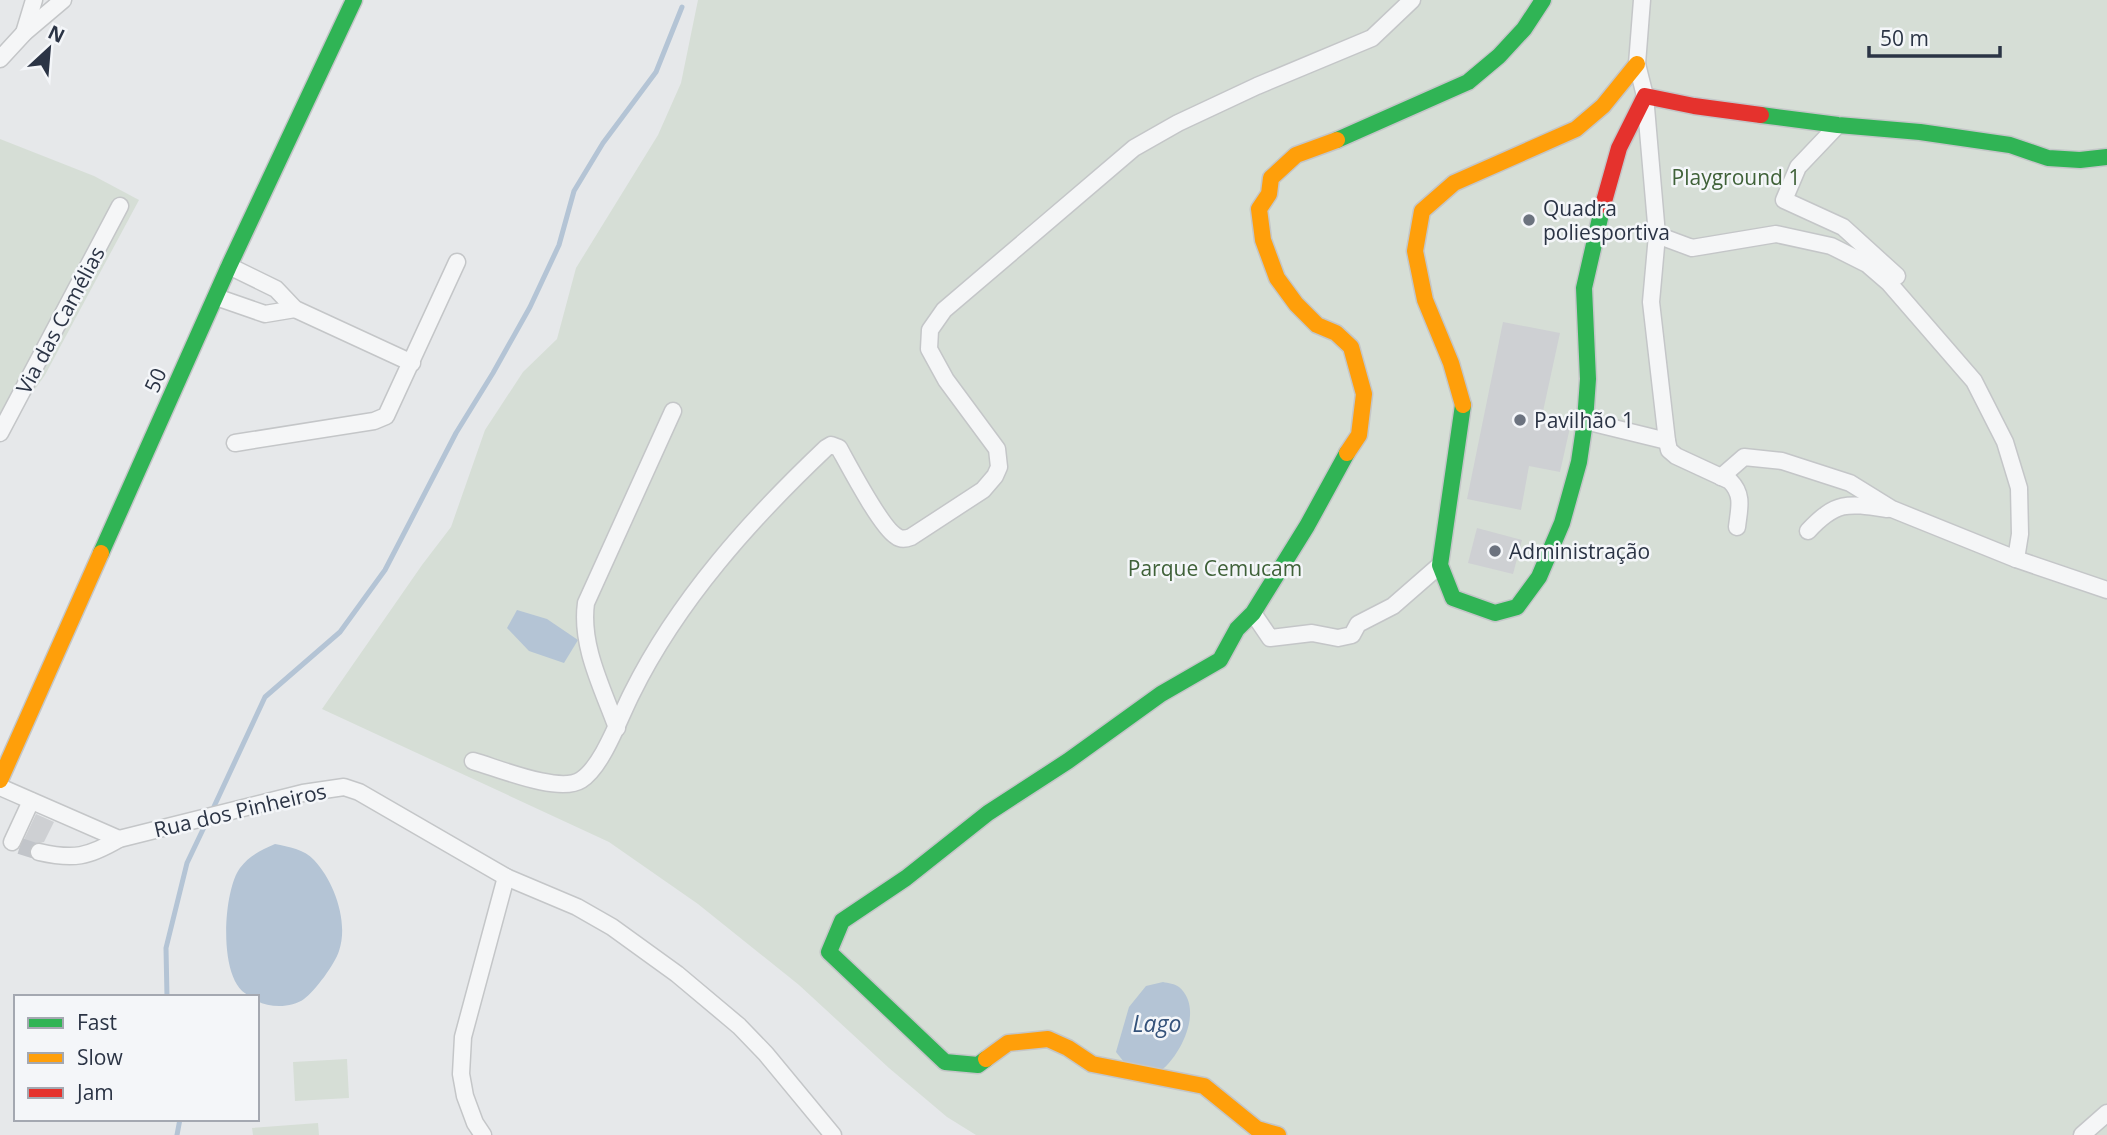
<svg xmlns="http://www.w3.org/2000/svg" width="2107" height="1135" viewBox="0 0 2107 1135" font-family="'Open Sans',sans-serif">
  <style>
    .green { fill: #d6ded6 }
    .water { fill: #b4c4d5 }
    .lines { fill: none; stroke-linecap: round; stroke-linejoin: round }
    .stream { stroke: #b4c4d5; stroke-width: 5 }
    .building { fill: #ced0d3 }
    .street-tunnel { stroke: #c1c4c9; stroke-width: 16; stroke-dasharray: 16 8; stroke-linecap: butt }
    .street-casing { stroke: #c4c6c8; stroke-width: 19 }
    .fast-casing { stroke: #c4c6c8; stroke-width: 19 }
    .slow-casing { stroke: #c4c6c8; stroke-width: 19 }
    .jam-casing { stroke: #c4c6c8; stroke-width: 19 }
    .street { stroke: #f5f6f7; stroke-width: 16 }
    .fast { stroke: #30b455; stroke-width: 16 }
    .slow { stroke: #ff9f0a; stroke-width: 16 }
    .jam { stroke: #e5322d; stroke-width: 16 }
    .poi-dot { fill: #6c737f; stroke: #f4f6f9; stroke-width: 2.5 }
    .labels { text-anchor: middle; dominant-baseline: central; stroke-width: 5; stroke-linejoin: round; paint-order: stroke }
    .park-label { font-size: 21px; fill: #3f6138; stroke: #f4f6f9 }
    .poi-label { font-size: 21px; fill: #2b3445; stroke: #f4f6f9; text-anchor: start }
    .street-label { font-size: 21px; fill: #2b3445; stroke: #f4f6f9 }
    .water-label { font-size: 23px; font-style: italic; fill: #34527a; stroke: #f4f6f9 }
  </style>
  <rect width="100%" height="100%" fill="#e6e8ea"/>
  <g class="green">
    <path d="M698,0H2107V1135H976L947,1117L889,1068L799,985L698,904L609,842L322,709L422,565L451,527L485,430L523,372L557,339L576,268L658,135L681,83Z"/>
    <path d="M0,139L94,176L139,200L45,375L0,438Z"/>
    <path d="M347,1059L349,1098L295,1101L293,1062Z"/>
    <path d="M318,1123L319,1135H253L252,1128Z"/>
  </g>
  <g class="water">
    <path d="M517,610L547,619L578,640L564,663L529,651L507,628Z"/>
    <path d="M275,844C289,847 304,849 314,860C334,881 349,922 339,951C335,964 315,991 304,999C292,1008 270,1008 257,1001V997C216,997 222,891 240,868C249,856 261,850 275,844Z"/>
    <path d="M1163,982C1168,983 1175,984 1179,987C1205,1009 1180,1058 1158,1073L1128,1067L1116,1052L1129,1007L1146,986Z"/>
  </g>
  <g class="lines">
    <g class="stream">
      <path d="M211,813L265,697L340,632L385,570L456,433L493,373L530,307L559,245L574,191L603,143L656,72L682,7"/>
      <path d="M167,997L166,948L187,863L207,821"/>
      <path d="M177,1135L180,1119"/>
    </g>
  </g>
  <g class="building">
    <path d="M1503,322L1560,333L1542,416L1571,423L1560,472L1529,466L1521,510L1467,499Z"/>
    <path d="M1477,528L1522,540L1513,574L1468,563Z"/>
    <path d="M36,814L54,822L44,842L32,845L29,855L19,850Z"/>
  </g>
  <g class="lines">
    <path class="street-tunnel" d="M20,846L39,852"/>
    <defs>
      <g id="street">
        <path d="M1642,0L1637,64L1645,96L1657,235L1651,302L1667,441L1669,450L1676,456L1730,481C1744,495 1739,509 1737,527"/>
        <path d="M24,33L34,0"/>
        <path d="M0,59L24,33L63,0"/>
        <path d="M1838,125L1798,167L1784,200L1843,227L1897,276"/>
        <path d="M1657,235L1692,248L1776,234L1831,246L1867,264L1889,283L1974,381L2005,442L2019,488L2020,534L2016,559"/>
        <path d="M229,266L276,289L295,309L412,363"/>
        <path d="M216,297L265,314L295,309"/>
        <path d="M1585,421L1667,441"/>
        <path d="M0,433L120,206"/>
        <path d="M235,443L374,421L386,416L457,262"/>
        <path d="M1721,477L1744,457L1782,461L1850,483L1892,509L2016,559L2107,590"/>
        <path d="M1808,531C1836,501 1847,503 1887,509"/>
        <path d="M1253,613L1270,638L1312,633L1338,638L1352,635L1358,624L1393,606L1440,565"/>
        <path d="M617,728C603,689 580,646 586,603L673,411"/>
        <path d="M473,761C498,768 559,794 581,780C603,766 620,716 632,693C678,600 751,519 826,448L831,445L839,448C849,466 881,527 896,536C901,540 906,539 911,537L983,490L995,476L999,467L997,449L946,380L929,349L930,330L944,310L1134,148L1178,123L1257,86L1372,38L1412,0"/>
        <path d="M0,787L119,839"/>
        <path d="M12,842L31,801"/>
        <path d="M39,852C74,860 88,857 119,839L303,793L344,787L359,792L506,877L577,907L612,927L677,974L739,1026L766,1054L833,1135"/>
        <path d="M483,1135L475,1123L465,1096L461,1074L463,1037L506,877"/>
        <path d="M2082,1135L2107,1113"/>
      </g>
      <g id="fast">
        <path d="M1761,115L1838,125L1920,132L2010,145L2048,158L2080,160L2107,157"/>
        <path d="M1337,140L1468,82L1499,56L1524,29L1543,0"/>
        <path d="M1463,405L1440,565L1453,598L1495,613L1517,607L1539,577L1562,523L1579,462L1585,421L1588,379L1584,288L1603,205"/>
        <path d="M101,553L229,266L354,0"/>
        <path d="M986,1059L978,1065L945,1062L829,952L842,921L906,878L988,813L1068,761L1161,694L1220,660L1237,629L1253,613L1307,526L1347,453"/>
      </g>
      <g id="slow">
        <path d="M1337,140L1296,155L1271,178L1269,194L1259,209L1263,240L1277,278L1296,304L1317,325L1336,333L1351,347L1364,394L1359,435L1347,453"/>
        <path d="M1463,405L1451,363L1425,300L1415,251L1422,211L1454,183L1576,129L1603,106L1637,64"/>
        <path d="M0,780L101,553"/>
        <path d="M986,1059L1008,1043L1048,1039L1068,1048L1092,1064L1204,1086L1257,1129L1278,1135"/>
      </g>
      <path id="jam" d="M1603,205L1619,148L1645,96L1694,106L1761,115"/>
    </defs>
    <use href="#street" class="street-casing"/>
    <use href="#fast" class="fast-casing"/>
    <use href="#slow" class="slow-casing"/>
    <use href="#jam" class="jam-casing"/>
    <use href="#street" class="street"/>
    <use href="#fast" class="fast"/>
    <use href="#slow" class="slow"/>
    <use href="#jam" class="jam"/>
  </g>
  <g class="poi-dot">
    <circle cx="1529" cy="220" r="7"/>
    <circle cx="1520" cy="420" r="7"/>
    <circle cx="1495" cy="551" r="7"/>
  </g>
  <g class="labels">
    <g class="park-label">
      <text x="1736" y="177">Playground 1</text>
      <text x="1215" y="568">Parque Cemucam</text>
    </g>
    <g class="poi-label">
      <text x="1543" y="208">Quadra<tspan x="1543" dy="24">poliesportiva</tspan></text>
      <text x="1534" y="420">Pavilhão 1</text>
      <text x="1509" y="551">Administração</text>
    </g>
    <g class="street-label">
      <text transform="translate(60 320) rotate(-62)">Via das Camélias</text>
      <text transform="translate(155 380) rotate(-66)">50</text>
      <text transform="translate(240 810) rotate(-13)">Rua dos Pinheiros</text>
    </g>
    <g class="water-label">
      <text x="1157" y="1023">Lago</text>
    </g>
  </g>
  <rect x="14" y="995" width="245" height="126" fill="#f4f6f9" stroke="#a4a8b1" stroke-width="2"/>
  <rect x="28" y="1018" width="35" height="10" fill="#30b455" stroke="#a4a8b1" stroke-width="2"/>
  <text x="77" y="1030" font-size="21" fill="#2b3445">Fast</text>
  <rect x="28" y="1053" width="35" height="10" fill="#ff9f0a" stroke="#a4a8b1" stroke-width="2"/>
  <text x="77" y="1065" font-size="21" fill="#2b3445">Slow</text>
  <rect x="28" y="1088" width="35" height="10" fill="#e5322d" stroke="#a4a8b1" stroke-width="2"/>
  <text x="77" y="1100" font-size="21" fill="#2b3445">Jam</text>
  <g transform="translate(49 49) rotate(26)" stroke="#f4f6f9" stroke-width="5" paint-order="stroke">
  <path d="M0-5L12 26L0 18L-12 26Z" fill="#2b3445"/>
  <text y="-10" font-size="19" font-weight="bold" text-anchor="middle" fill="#2b3445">N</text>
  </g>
  <path d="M1869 46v10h131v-10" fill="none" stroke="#2b3445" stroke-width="3.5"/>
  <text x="1880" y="46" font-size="21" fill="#2b3445" stroke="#f4f6f9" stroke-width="5" paint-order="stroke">50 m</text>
</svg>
